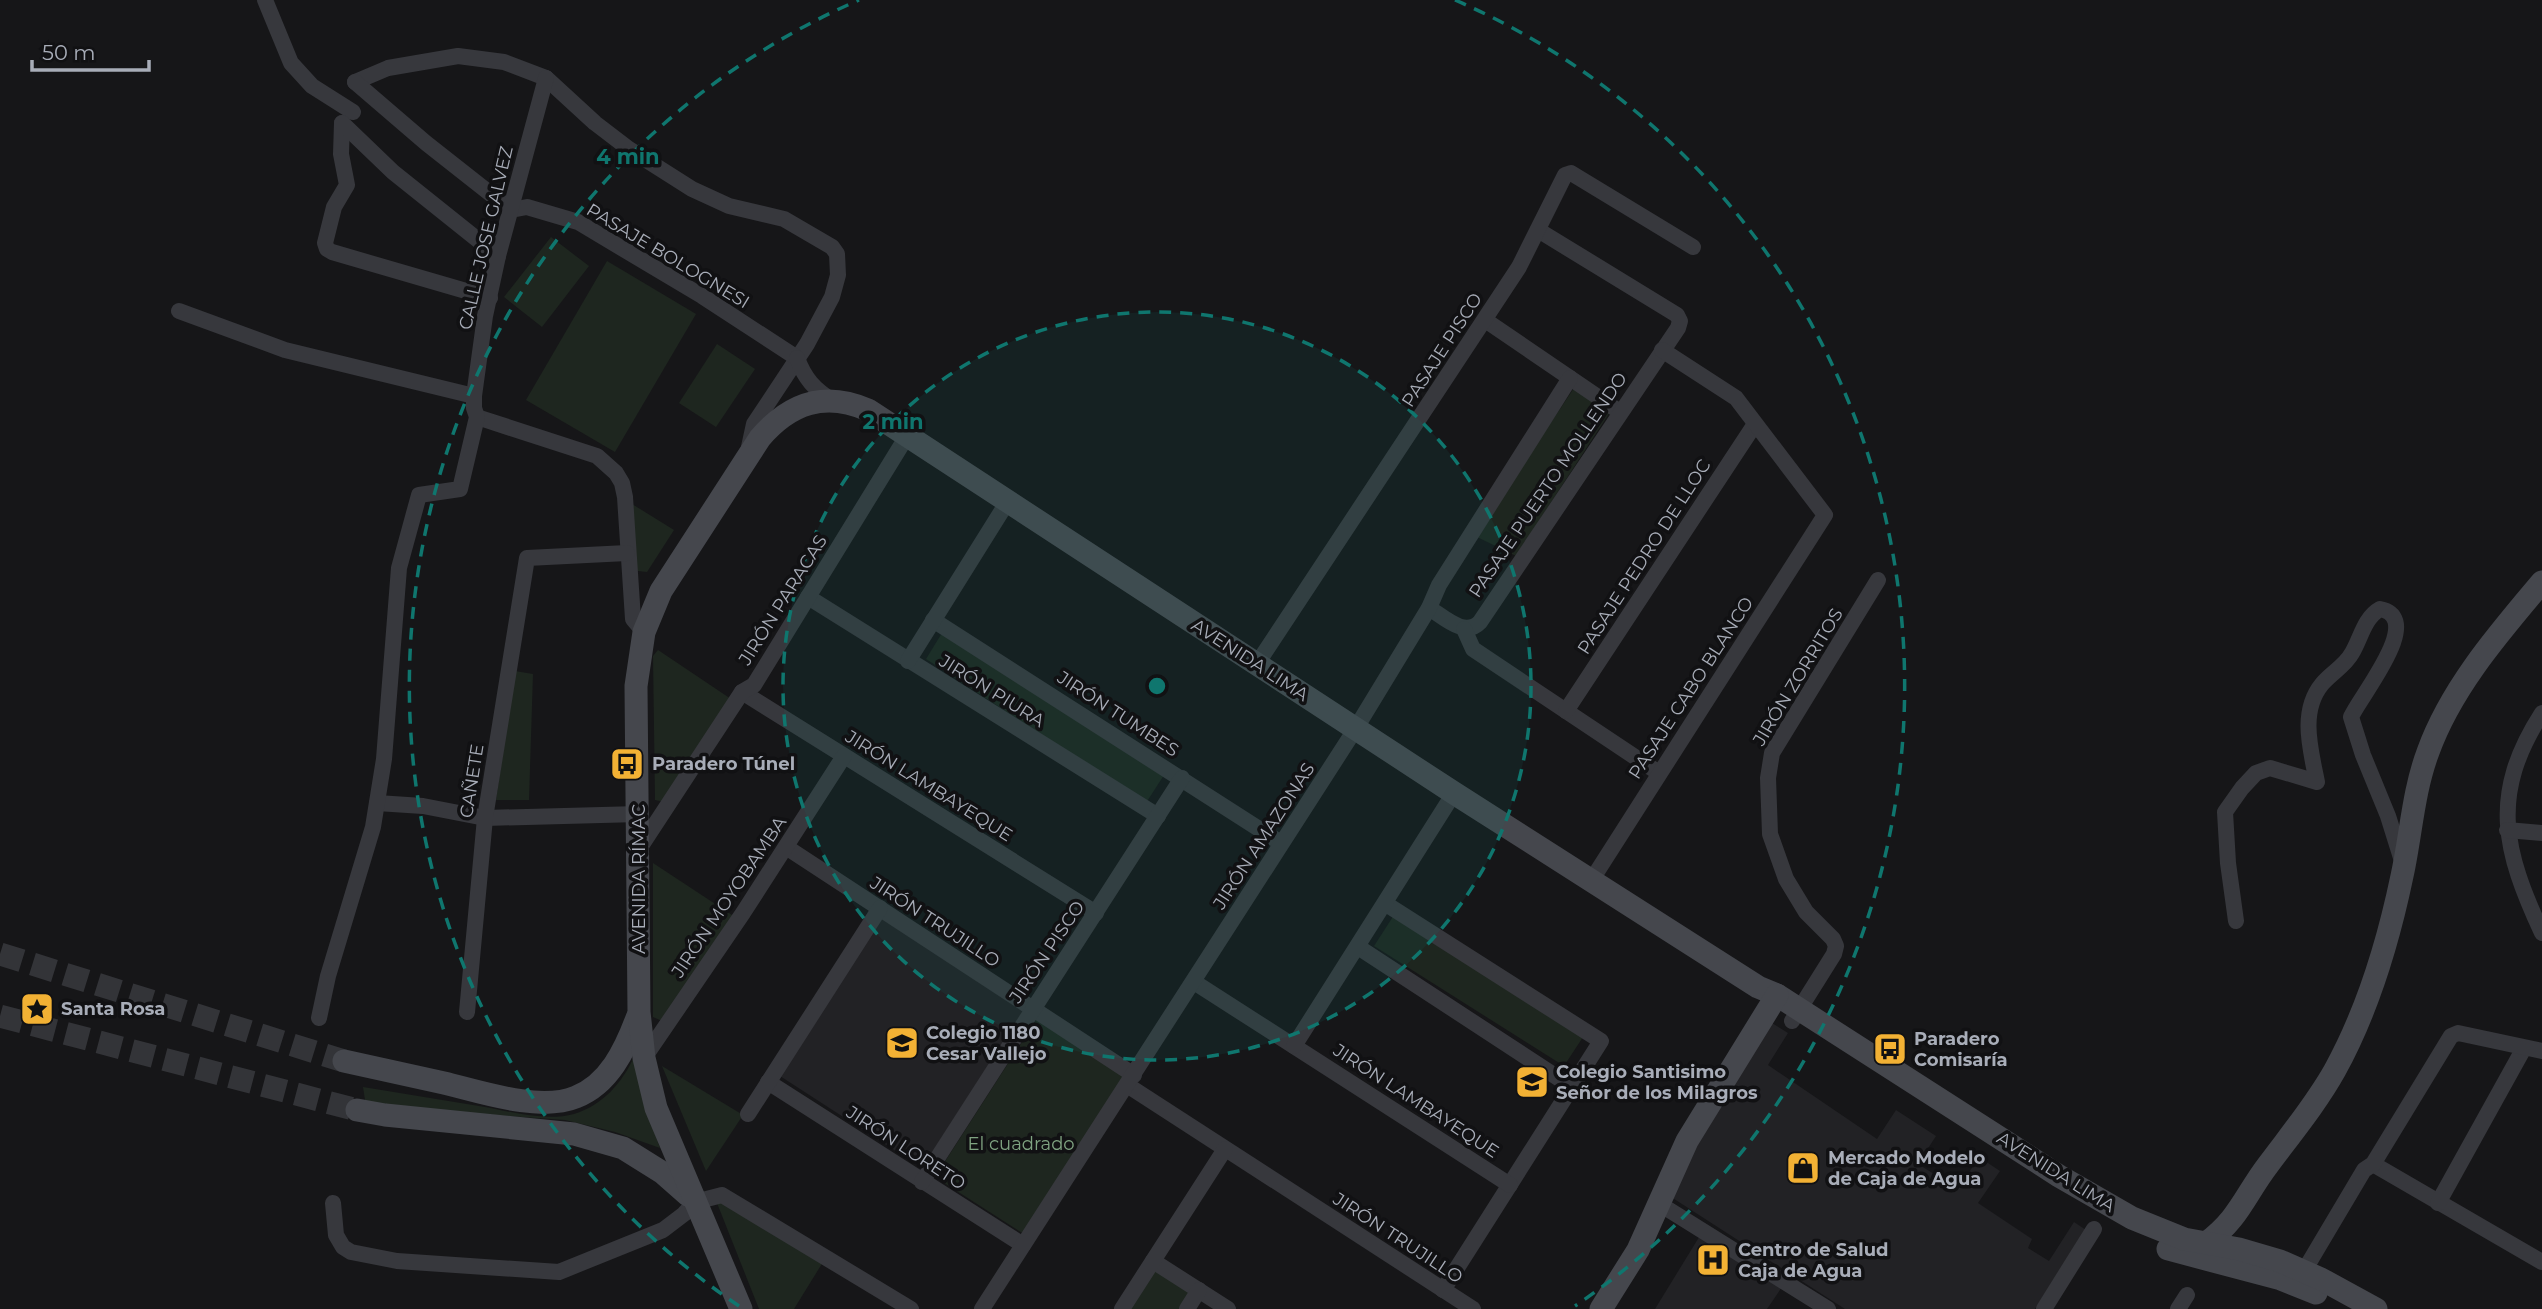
<svg xmlns="http://www.w3.org/2000/svg" width="2542" height="1309" viewBox="0 0 2542 1309" font-family="Montserrat,sans-serif">
  <style>
    .built { fill: #222225 }
    .green { fill: #1e261f }
    .lines { fill: none; stroke-linecap: round; stroke-linejoin: round }
    .secondary-tunnel { stroke: #333438; stroke-width: 23; stroke-dasharray: 23 11; stroke-linecap: butt }
    .street { stroke: #37383d; stroke-width: 16 }
    .secondary { stroke: #45474d; stroke-width: 23 }
    .ring { fill: none; stroke: #0f766e; stroke-width: 3.5; stroke-dasharray: 12 9 }
    .labels { text-anchor: middle; dominant-baseline: central; stroke-width: 7; stroke-linejoin: round; paint-order: stroke }
    .street-label { font-size: 18px; fill: #a8adb8; stroke: #111113 }
    .poi-label { font-size: 18px; font-weight: bold; fill: #a8adb8; stroke: #111113; text-anchor: start }
    .park-label { font-size: 18px; fill: #7fa381; stroke: #111113 }
    .centre { fill: #0f766e; stroke: #111113; stroke-width: 3.5 }
    .ring-label { font-size: 21px; text-anchor: middle; font-weight: bold; fill: #0f766e; stroke: #111113; stroke-width: 7; stroke-linejoin: round; paint-order: stroke }
  </style>
  <rect width="100%" height="100%" fill="#161618"/>
  <g class="built">
    <path d="M882,917L1024,1010L922,1168L780,1076Z"/>
    <path d="M1772,1023L1788,1033L1768,1065L1877,1139L1896,1110L1936,1136L1918,1164L1958,1189L1979,1157L2000,1171L1978,1203L2032,1239L2028,1248L2049,1261L2074,1222L2086,1230L2035,1309H1845L1668,1195L1708,1119Z"/>
    <path d="M1701,1234L1782,1287L1767,1309H1655Z"/>
  </g>
  <g class="green">
    <path d="M551,237L589,266L542,327L504,297Z"/>
    <path d="M607,261L696,314L615,452L526,400Z"/>
    <path d="M717,344L755,369L716,427L679,403Z"/>
    <path d="M1574,388L1610,412L1516,556L1475,536Z"/>
    <path d="M632,504L674,530L647,572L638,571L635,568Z"/>
    <path d="M945,628L1166,772L1146,803L926,659Z"/>
    <path d="M658,650L731,699L665,802L655,800L653,656Z"/>
    <path d="M515,671L533,674L529,800H496Z"/>
    <path d="M653,863L735,917L662,1021L653,1017Z"/>
    <path d="M1394,915L1583,1037L1564,1066L1374,946Z"/>
    <path d="M1038,1017L1129,1077L1027,1236L935,1177Z"/>
    <path d="M634,1057L642,1096L660,1148L615,1132L565,1120L366,1106L363,1087C402,1093 440,1100 479,1106C509,1111 545,1122 574,1114C603,1105 622,1083 634,1057Z"/>
    <path d="M662,1066L743,1115L706,1171Z"/>
    <path d="M717,1203H731L823,1262L794,1309H759Z"/>
    <path d="M1156,1269L1193,1292L1182,1309H1129Z"/>
  </g>
  <g class="lines">
    <g class="secondary-tunnel">
      <path d="M0,954L344,1061"/>
      <path d="M0,1016L357,1110"/>
    </g>
    <g class="street">
      <path d="M265,0L291,63L312,86L353,112"/>
      <path d="M355,82L388,68L458,56L504,62L546,78L595,123L629,149L692,189L729,206L784,219L832,247L837,254L838,275L832,297L807,344L754,424L749,447"/>
      <path d="M355,82L426,143L511,210L527,207L578,222L702,296L797,358"/>
      <path d="M342,123L341,154L347,185L334,207L325,243L327,249L332,252L490,298"/>
      <path d="M342,123L393,172L498,256"/>
      <path d="M179,311L285,350L474,396"/>
      <path d="M1485,320L1620,412"/>
      <path d="M797,358C805,379 814,389 833,401"/>
      <path d="M477,417L597,456L616,473L622,483L625,497L633,619L644,632"/>
      <path d="M808,597L1158,816"/>
      <path d="M1429,608C1444,617 1465,638 1480,622L1678,328L1680,321L1677,315L1538,230"/>
      <path d="M933,620L1281,843"/>
      <path d="M1464,629L1473,649L1659,773"/>
      <path d="M908,661L1008,501"/>
      <path d="M1257,664L1519,267L1565,175L1571,173L1693,247"/>
      <path d="M742,692L1096,913"/>
      <path d="M1566,711L1755,424"/>
      <path d="M2542,713C2489,795 2504,851 2542,933"/>
      <path d="M377,803L423,806L485,818L639,814"/>
      <path d="M2507,830L2542,833"/>
      <path d="M786,847L1134,1075"/>
      <path d="M639,849L742,692L754,685L907,436"/>
      <path d="M1591,881L1825,515L1736,398L1662,350"/>
      <path d="M1386,904L1601,1041L1443,1290"/>
      <path d="M2236,921L2228,863L2225,812L2242,788L2256,773L2270,768L2317,782C2311,751 2299,712 2322,684C2331,673 2345,666 2352,653C2361,638 2364,618 2380,609C2426,618 2360,696 2351,717L2363,755L2388,816L2403,864"/>
      <path d="M1358,947L1572,1087"/>
      <path d="M1194,982L1510,1185"/>
      <path d="M467,1012L485,818L527,558L627,553"/>
      <path d="M319,1018L328,976L373,827L384,759L399,568L419,495L460,489L477,417L474,408V396L485,316L498,256L546,78"/>
      <path d="M1792,1021L1834,954L1836,946L1833,939L1806,912L1786,879L1770,834L1768,778L1772,753L1878,580"/>
      <path d="M1294,1046L1454,793"/>
      <path d="M644,1058L743,913L844,756"/>
      <path d="M768,1082L1023,1245"/>
      <path d="M1127,1085L1473,1309"/>
      <path d="M748,1114L880,908"/>
      <path d="M2373,1164L2542,1262"/>
      <path d="M922,1182L1182,778"/>
      <path d="M333,1203L336,1235L343,1247L351,1252L397,1261L559,1272L663,1230L684,1214L695,1202L722,1195L911,1309"/>
      <path d="M1658,1203L1828,1309"/>
      <path d="M2438,1203L2524,1048"/>
      <path d="M1153,1261L1228,1309"/>
      <path d="M2304,1271L2364,1170L2373,1164L2451,1036L2458,1033L2542,1051"/>
      <path d="M982,1309L1356,728L1429,608L1439,585L1570,378"/>
      <path d="M1122,1309L1225,1149"/>
      <path d="M1187,1309L1199,1290"/>
      <path d="M2044,1309L2094,1229"/>
      <path d="M2178,1309L2187,1295"/>
    </g>
    <g class="secondary">
      <path d="M344,1061C377,1068 411,1076 444,1083C481,1092 540,1112 576,1097C609,1084 625,1050 637,1018"/>
      <path d="M357,1110L385,1115L574,1134L623,1148L663,1173L688,1195"/>
      <path d="M2206,1243C2239,1219 2245,1195 2268,1165C2291,1134 2316,1104 2335,1070C2368,1010 2388,943 2402,876C2411,835 2413,792 2428,752C2451,688 2499,633 2542,582"/>
      <path d="M2168,1249L2281,1279L2316,1293"/>
      <path d="M741,1309L656,1108L644,1058L639,1012L636,686L644,632L661,591L760,438C790,403 825,391 868,410L1454,793L1758,987L1777,995L2059,1176L2132,1218L2184,1239L2239,1249L2280,1261L2321,1279L2376,1309"/>
      <path d="M1601,1309L1638,1250L1687,1141L1777,995"/>
    </g>
  </g>
  <circle cx="1157" cy="686" r="374" fill="#0f766e" fill-opacity=".12"/>
  <g class="ring">
    <circle cx="1157" cy="686" r="374"/>
    <path d="M739 1306A748 748 0 0 1 859 0M1455 0A748 748 0 0 1 1575 1306"/>
  </g>
  <defs>
    <symbol id="bus-square" viewBox="-11 -11 22 22"><rect x="-9" y="-9" width="18" height="18" rx="4" fill="#f2b134" stroke="#111113"/><path d="M-5-6H5V4H4V6H2V4H-2V6H-4V4H-5ZM-3.5-4V0h7V-4ZM-3.5 1.2v1.5H-2V1.2ZM2 1.2v1.5H3.5V1.2Z" fill="#111"/></symbol>
    <symbol id="sight-square" viewBox="-11 -11 22 22"><rect x="-9" y="-9" width="18" height="18" rx="4" fill="#f2b134" stroke="#111113"/><path d="M0-6L1.8-2.2L6-1.7L2.9 1.2L3.7 5.4L0 3.3L-3.7 5.4L-2.9 1.2L-6-1.7L-1.8-2.2Z" fill="#111"/></symbol>
    <symbol id="school-square" viewBox="-11 -11 22 22"><rect x="-9" y="-9" width="18" height="18" rx="4" fill="#f2b134" stroke="#111113"/><path d="M0-5L7-2L0 1L-7-2ZM-4 1L0 2.5L4 1V4Q0 6-4 4Z" fill="#111"/></symbol>
    <symbol id="shop-square" viewBox="-11 -11 22 22"><rect x="-9" y="-9" width="18" height="18" rx="4" fill="#f2b134" stroke="#111113"/><path d="M-5-2.5h2.3a2.7 3.5 0 0 1 5.4 0H5L5.5 6h-11ZM-1.5-2.5h3a1.5 2.3 0 0 0-3 0Z" fill="#111"/></symbol>
    <symbol id="hospital-square" viewBox="-11 -11 22 22"><rect x="-9" y="-9" width="18" height="18" rx="4" fill="#f2b134" stroke="#111113"/><path d="M-5-5h3v3.5h4V-5h3V5h-3V1.5h-4V5h-3Z" fill="#111"/></symbol>
  </defs>
  <g fill-rule="evenodd">
    <use href="#bus-square" x="608" y="745" width="38" height="38"/>
    <use href="#sight-square" x="18" y="990" width="38" height="38"/>
    <use href="#school-square" x="883" y="1024" width="38" height="38"/>
    <use href="#bus-square" x="1871" y="1030" width="38" height="38"/>
    <use href="#school-square" x="1513" y="1063" width="38" height="38"/>
    <use href="#shop-square" x="1784" y="1149" width="38" height="38"/>
    <use href="#hospital-square" x="1694" y="1241" width="38" height="38"/>
  </g>
  <g class="labels">
    <g class="street-label">
      <text transform="translate(486 238) rotate(-77)">CALLE JOSE GALVEZ</text>
      <text transform="translate(668 256) rotate(31)">PASAJE BOLOGNESI</text>
      <text transform="translate(1442 350) rotate(-57)">PASAJE PISCO</text>
      <text transform="translate(1548 485) rotate(-56)">PASAJE PUERTO MOLLENDO</text>
      <text transform="translate(1644 557) rotate(-57)">PASAJE PEDRO DE LLOC</text>
      <text transform="translate(783 600) rotate(-58)">JIRÓN PARACAS</text>
      <text transform="translate(1250 660) rotate(33)">AVENIDA LIMA</text>
      <text transform="translate(1798 677) rotate(-59)">JIRÓN ZORRITOS</text>
      <text transform="translate(1691 688) rotate(-57)">PASAJE CABO BLANCO</text>
      <text transform="translate(992 691) rotate(32)">JIRÓN PIURA</text>
      <text transform="translate(1118 714) rotate(33)">JIRÓN TUMBES</text>
      <text transform="translate(472 781) rotate(-81)">CAÑETE</text>
      <text transform="translate(929 786) rotate(32)">JIRÓN LAMBAYEQUE</text>
      <text transform="translate(1264 836) rotate(-57)">JIRÓN AMAZONAS</text>
      <text transform="translate(639 879) rotate(-90)">AVENIDA RÍMAC</text>
      <text transform="translate(729 897) rotate(-56)">JIRÓN MOYOBAMBA</text>
      <text transform="translate(935 922) rotate(33)">JIRÓN TRUJILLO</text>
      <text transform="translate(1047 952) rotate(-56)">JIRÓN PISCO</text>
      <text transform="translate(1416 1101) rotate(33)">JIRÓN LAMBAYEQUE</text>
      <text transform="translate(906 1148) rotate(33)">JIRÓN LORETO</text>
      <text transform="translate(2056 1172) rotate(32)">AVENIDA LIMA</text>
      <text transform="translate(1398 1238) rotate(33)">JIRÓN TRUJILLO</text>
    </g>
    <g class="poi-label">
      <text x="652" y="764">Paradero Túnel</text>
      <text x="61" y="1009">Santa Rosa</text>
      <text x="926" y="1033">Colegio 1180<tspan x="926" dy="21">Cesar Vallejo</tspan></text>
      <text x="1914" y="1039">Paradero<tspan x="1914" dy="21">Comisaría</tspan></text>
      <text x="1556" y="1072">Colegio Santisimo<tspan x="1556" dy="21">Señor de los Milagros</tspan></text>
      <text x="1828" y="1158">Mercado Modelo<tspan x="1828" dy="21">de Caja de Agua</tspan></text>
      <text x="1738" y="1250">Centro de Salud<tspan x="1738" dy="21">Caja de Agua</tspan></text>
    </g>
    <g class="park-label">
      <text x="1021" y="1144">El cuadrado</text>
    </g>
  </g>
  <circle cx="1157" cy="686" r="10" class="centre"/>
  <g class="ring-label">
    <text x="628" y="164">4 min</text>
    <text x="893" y="429">2 min</text>
  </g>
  <path d="M32 60v10h117v-10" fill="none" stroke="#a8adb8" stroke-width="3.5"/>
  <text x="42" y="60" font-size="21" fill="#a8adb8" stroke="#111113" stroke-width="5" paint-order="stroke">50 m</text>
</svg>
